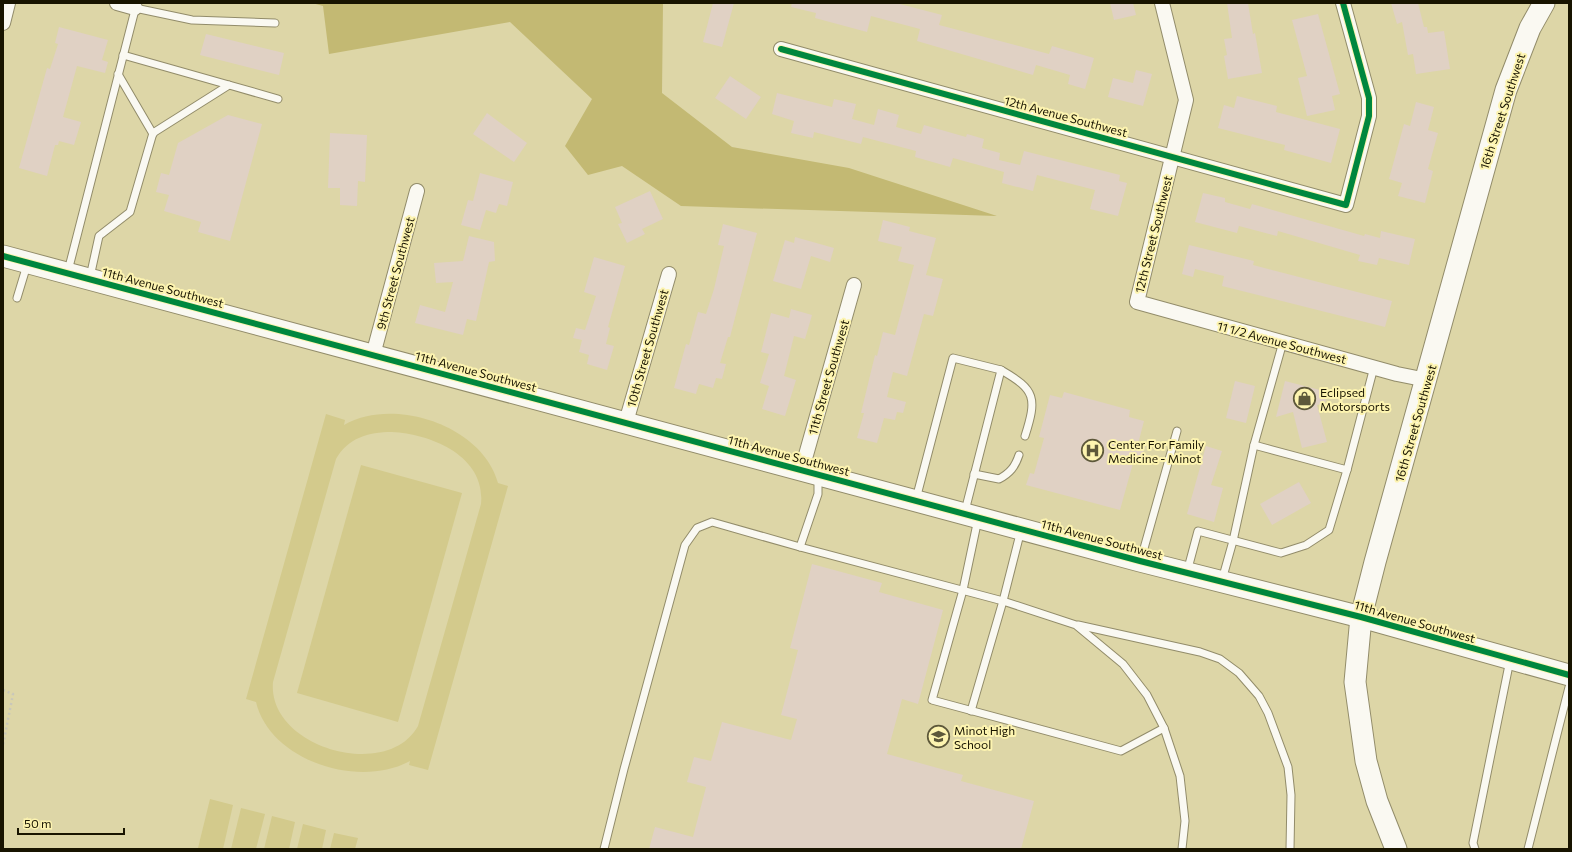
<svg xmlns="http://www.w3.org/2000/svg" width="1572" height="852" viewBox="0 0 1572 852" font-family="Commissioner,sans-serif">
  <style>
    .green { fill: #d3ca8c; fill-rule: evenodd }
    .forest { fill: #c3b973 }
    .building { fill: #e0d1c4 }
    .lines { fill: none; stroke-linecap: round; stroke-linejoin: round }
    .lane-casing { stroke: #928c6a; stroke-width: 9 }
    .street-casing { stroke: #928c6a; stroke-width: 16 }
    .secondary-casing { stroke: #928c6a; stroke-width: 23 }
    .path { stroke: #c9c7ba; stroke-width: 2.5; stroke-dasharray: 2 3; stroke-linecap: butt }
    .lane { stroke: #faf9f2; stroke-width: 7 }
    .street { stroke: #faf9f2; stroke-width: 14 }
    .secondary { stroke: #faf9f2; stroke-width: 21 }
    .cycleway-casing { stroke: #fdf4b0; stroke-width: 8 }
    .cycleway { stroke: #00873e; stroke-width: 6 }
    .labels { text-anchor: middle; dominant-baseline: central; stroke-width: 4; stroke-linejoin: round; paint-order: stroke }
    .street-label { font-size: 12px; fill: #181400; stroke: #fdf4b0 }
    .poi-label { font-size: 12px; fill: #181400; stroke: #fdf4b0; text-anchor: start }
  </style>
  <rect width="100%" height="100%" fill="#ddd6a7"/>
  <g class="green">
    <path d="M326,414L345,420L344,425C394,396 483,426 498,483L508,486L428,770L409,765L410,761C359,789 270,761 256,702L246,699ZM392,432C431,434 486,456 481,504L418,726C387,782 267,747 273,682L336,459C348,438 368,432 392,432Z"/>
    <path d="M361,465L462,493L398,722L297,693Z"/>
    <path d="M210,799L233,805L223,849L198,848Z"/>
    <path d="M241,808L265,814L256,849H231Z"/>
    <path d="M272,816L295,822L289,849H264Z"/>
    <path d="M303,824L326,830L322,849H297Z"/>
    <path d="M334,833L358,838L355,849H330Z"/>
  </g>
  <path class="forest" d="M312,3H663L662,93L732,147L849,168L997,216L681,206L622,166L588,175L565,146L592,99L510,22L329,54L323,6Z"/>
  <g class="building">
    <path d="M713,3H734L722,47L703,42Z"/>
    <path d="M792,3H896L942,15L939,25L1049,54L1052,46L1094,58L1085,89L1068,84L1070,75L1036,65L1033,75L917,41L920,29L871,16L867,32L815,18L816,13L791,7Z"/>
    <path d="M1110,3H1133L1136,15L1114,20Z"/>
    <path d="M1227,3H1248L1253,34L1255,33L1262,73L1228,79L1224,56L1227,55L1224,39L1232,38Z"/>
    <path d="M1391,3H1418L1424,27H1427L1428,33L1444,31L1450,69L1416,74L1413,54L1408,55L1402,22L1397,24Z"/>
    <path d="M1318,14L1340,94L1332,96L1335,110L1307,116L1298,78L1307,76L1292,20Z"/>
    <path d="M59,27L108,40L102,60L108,62L105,73L77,66L63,117L81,122L74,145L59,141L58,145H55L47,176L19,168L47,68L50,69L58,44L55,43Z"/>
    <path d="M206,34L284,53L279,75L200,55Z"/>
    <path d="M1136,70L1152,74L1143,106L1108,97L1113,78L1133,83Z"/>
    <path d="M730,76L761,97L746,119L715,98Z"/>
    <path d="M777,93L832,107L834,99L856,104L852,119L874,125L878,109L899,115L896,127L921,134L924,125L966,137L967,134L984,139L982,148L1000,153L999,160L1020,165L1024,151L1120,175L1119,181L1127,183L1118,216L1090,209L1095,190L1037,175L1033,191L1002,183L1004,172L953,158L950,167L915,157L916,151L863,137L861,144L814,132L813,138L791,133L794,121L772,114Z"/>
    <path d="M1237,96L1277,106L1276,112L1340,129L1331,163L1284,150L1285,145L1218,128L1224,105L1234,108Z"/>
    <path d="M1416,102L1434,107L1428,130L1438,133L1428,169L1433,171L1425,203L1398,196L1402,183L1389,179L1404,124L1410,126Z"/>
    <path d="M487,113L527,143L514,162L473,134Z"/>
    <path d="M228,115L262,124L230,241L198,232L201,222L164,211L169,195L156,192L161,173L169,175L178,143Z"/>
    <path d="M330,133L367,135L365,182L358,181L357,206L340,205V188H328Z"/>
    <path d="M480,173L513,182L507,206L499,204L496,213L486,210L480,230L461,225L468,200L473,201Z"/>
    <path d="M650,191L663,219L642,229L645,234L627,243L618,224L622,223L615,207Z"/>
    <path d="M1203,193L1225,198V202L1250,209L1252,204L1364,236L1365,234L1380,238L1381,231L1415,239L1409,265L1379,258L1377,265L1358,261L1360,255L1278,231L1277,236L1239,226L1237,233L1195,222Z"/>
    <path d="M883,220L910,227L909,231L936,238L926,275L943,279L933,316L924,314L907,376L893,372L887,397L906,402L903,413L897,412L895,420L884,418L877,443L857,438L864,413H861L875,355L877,356L883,332L895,335L914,265L898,261L902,247L878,241Z"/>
    <path d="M723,224L757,233L730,337H728L720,363L726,364L722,379L716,378L713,388L699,384L696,394L674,388L686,344L689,345L698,312L706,314L714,289L724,246L718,245Z"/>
    <path d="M469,236L494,242L495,261L489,262L476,321L467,319L463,335L415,323L420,305L445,312L453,282L436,283L434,263L463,261Z"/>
    <path d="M795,237L834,248L830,262L811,256L801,289L773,281L785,240L794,243Z"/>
    <path d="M1189,245L1254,261L1253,265L1392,301L1385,327L1222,286L1224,276L1195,269L1193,277L1182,274Z"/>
    <path d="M594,257L625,266L608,327L610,328L606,344L614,346L607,370L587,364L589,355L579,352L582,340L573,338L576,328L585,330L596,296L584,292Z"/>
    <path d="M791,309L812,315L805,339L794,336L784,376L796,380L785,416L762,409L769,386L760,383L769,354L761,352L771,313L789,318Z"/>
    <path d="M1235,381L1255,386L1246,423L1226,418Z"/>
    <path d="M1285,381L1328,392L1325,403L1317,405L1327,442L1302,448L1293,412L1276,417Z"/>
    <path d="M1064,392L1130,410L1129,417L1144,421L1138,444L1145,446L1142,457L1135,456L1120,510L1026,485L1030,473L1034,474L1044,438L1039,437L1050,395L1062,398Z"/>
    <path d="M1206,446L1222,451L1211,485L1223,488L1214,522L1187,514Z"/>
    <path d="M1299,482L1311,503L1272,525L1260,504Z"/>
    <path d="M812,564L882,583L879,592L943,610L918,704L902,699L887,754L963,775L961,781L1034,801L1021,849H649L655,827L693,837L706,787L687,782L694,757L711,761L722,722L791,740L797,719L781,715L798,650L790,648Z"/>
  </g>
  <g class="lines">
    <defs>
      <g id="lane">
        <path d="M135,8L192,20L275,23"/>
        <path d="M123,55L229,85"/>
        <path d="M118,74L153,134"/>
        <path d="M68,271L136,6"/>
        <path d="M90,277L99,236L130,212L153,133L229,85L278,99"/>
        <path d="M17,298L27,265"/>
        <path d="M1001,370C1036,390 1037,398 1025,436"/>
        <path d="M1254,445L1347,470L1374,367"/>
        <path d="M974,474L999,479C1010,473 1015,467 1019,455"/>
        <path d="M916,499L953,358L1001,370L965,511"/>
        <path d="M978,519L963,590L932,700L1121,751L1164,728"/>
        <path d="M800,547L818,494V477"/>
        <path d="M1141,559L1177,431"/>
        <path d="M1187,572L1198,531L1281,553L1306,545L1329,530L1347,470"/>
        <path d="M1222,580L1233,541L1254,445L1283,342"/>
        <path d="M1078,625L1200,652L1220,659L1239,673L1259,696L1268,713L1288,767L1291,795L1290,849"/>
        <path d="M971,711L1003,601L1021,530"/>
        <path d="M604,849L624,769L685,545L697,528L712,522L800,547L1003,601L1076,625L1123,664L1147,695L1164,728L1180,776L1185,821L1182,849"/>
        <path d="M1475,849L1473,843L1510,660"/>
        <path d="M1528,849L1569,687"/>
      </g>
      <g id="street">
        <path d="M117,3L135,8"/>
        <path d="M1162,3L1186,100L1137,302L1397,374L1427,380"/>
        <path d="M3,23L8,3"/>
        <path d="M781,49L1346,205L1369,116V98L1343,3"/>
        <path d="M373,355L417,191"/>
        <path d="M626,422L669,274"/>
        <path d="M802,469L854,285"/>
      </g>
      <g id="secondary">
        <path d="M3,256L1140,561L1361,617L1569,675"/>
        <path d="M1396,849L1377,801L1366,761L1355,682L1361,617L1375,562L1506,90L1530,28L1544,3"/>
      </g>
    </defs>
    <use href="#lane" class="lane-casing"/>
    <use href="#street" class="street-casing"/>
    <use href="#secondary" class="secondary-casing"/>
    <path class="path" d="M3,690L13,694L3,745"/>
    <use href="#lane" class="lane"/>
    <use href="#street" class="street"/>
    <use href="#secondary" class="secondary"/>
    <defs>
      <g id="cycleway">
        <path d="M781,49L1346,205L1369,116V98L1343,3"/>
        <path d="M3,256L1140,561L1361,617L1569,675"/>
      </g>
    </defs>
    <use href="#cycleway" class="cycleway-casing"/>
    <use href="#cycleway" class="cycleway"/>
  </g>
  <defs>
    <symbol id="shop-ring" viewBox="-11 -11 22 22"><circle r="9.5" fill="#fdf4b0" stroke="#5d583a" stroke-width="1.5"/><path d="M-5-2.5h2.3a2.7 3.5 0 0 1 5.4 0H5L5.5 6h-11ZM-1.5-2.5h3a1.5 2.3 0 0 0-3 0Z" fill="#5d583a"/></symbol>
    <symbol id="hospital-ring" viewBox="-11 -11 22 22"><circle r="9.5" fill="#fdf4b0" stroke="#5d583a" stroke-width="1.5"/><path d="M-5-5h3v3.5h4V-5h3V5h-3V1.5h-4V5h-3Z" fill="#5d583a"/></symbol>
    <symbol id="school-ring" viewBox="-11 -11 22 22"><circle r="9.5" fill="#fdf4b0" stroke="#5d583a" stroke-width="1.5"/><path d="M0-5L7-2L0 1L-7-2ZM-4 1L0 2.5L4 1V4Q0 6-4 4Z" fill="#5d583a"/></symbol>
  </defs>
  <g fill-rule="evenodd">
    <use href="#shop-ring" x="1292" y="386" width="25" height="25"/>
    <use href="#hospital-ring" x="1080" y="438" width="25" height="25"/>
    <use href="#school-ring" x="926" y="724" width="25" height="25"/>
  </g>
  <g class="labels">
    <g class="street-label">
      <text transform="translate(1502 111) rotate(-72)">16th Street Southwest</text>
      <text transform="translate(1066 116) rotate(15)">12th Avenue Southwest</text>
      <text transform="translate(1153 234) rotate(-76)">12th Street Southwest</text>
      <text transform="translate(395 273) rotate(-75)">9th Street Southwest</text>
      <text transform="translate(163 287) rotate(15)">11th Avenue Southwest</text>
      <text transform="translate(1282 342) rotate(15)">11 1/2 Avenue Southwest</text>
      <text transform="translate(647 348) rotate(-74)">10th Street Southwest</text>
      <text transform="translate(476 371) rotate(15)">11th Avenue Southwest</text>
      <text transform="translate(828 377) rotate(-74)">11th Street Southwest</text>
      <text transform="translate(1415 423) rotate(-74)">16th Street Southwest</text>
      <text transform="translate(789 455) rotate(15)">11th Avenue Southwest</text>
      <text transform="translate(1102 539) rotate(15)">11th Avenue Southwest</text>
      <text transform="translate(1415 621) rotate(16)">11th Avenue Southwest</text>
    </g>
    <g class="poi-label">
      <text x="1320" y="392">Eclipsed<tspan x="1320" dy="14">Motorsports</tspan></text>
      <text x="1108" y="444">Center For Family<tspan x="1108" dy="14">Medicine - Minot</tspan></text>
      <text x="954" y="730">Minot High<tspan x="954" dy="14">School</tspan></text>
    </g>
  </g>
  <rect width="1572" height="852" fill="none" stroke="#181400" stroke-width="8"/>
  <path d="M18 828v6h106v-6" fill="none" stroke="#181400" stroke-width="2"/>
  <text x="24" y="828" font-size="12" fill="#181400" stroke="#fdf4b0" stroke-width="3" paint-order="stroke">50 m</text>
</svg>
